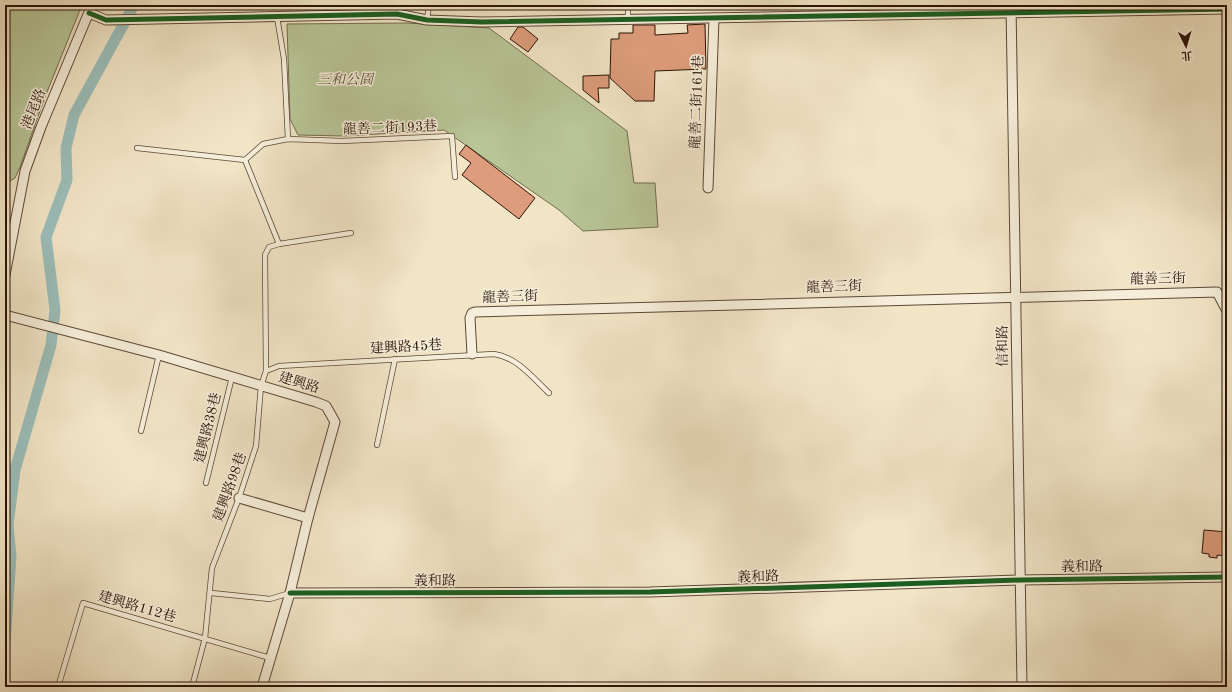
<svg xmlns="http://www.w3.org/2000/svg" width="1232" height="692" viewBox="0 0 1232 692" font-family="'Old Standard TT','Noto Serif TC',serif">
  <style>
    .green { fill: #b8c597; stroke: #726c4e }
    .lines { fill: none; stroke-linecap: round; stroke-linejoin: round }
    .canal { stroke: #9bbeba; stroke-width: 11 }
    .building { fill: #dd9c7b; stroke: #2b1306 }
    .lane-casing { stroke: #5c4836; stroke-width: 6 }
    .street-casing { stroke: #5c4836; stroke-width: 11 }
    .lane { stroke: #f6eeda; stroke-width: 4.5 }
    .street { stroke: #f6eeda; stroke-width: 9 }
    .cycleway-casing { stroke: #f6eeda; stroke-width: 8 }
    .cycleway { stroke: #1b5e20; stroke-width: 5 }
    .labels { text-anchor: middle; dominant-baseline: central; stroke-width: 3; stroke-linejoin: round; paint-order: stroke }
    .park-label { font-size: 14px; font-style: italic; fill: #5c5139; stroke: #f6eeda }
    .street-label { font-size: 14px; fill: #2b1306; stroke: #f6eeda }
  </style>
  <rect width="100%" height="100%" fill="#f1e5c6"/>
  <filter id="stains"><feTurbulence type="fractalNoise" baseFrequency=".005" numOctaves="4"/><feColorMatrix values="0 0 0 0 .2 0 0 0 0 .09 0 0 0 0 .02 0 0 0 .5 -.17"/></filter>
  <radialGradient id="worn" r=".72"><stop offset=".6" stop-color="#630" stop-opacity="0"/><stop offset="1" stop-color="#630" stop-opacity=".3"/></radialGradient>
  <g class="green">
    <path d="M5,5H82L45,97L20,167L15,178L5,184Z"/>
    <path d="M407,23L489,28L627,131L634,183H655L658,227L583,231L559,210L444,130L344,136L298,135L290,119L287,24Z"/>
  </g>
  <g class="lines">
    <path class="canal" d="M5,642L11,556L8,525L15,470L51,345L55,310L46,237L67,180L66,148L74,115L134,5"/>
  </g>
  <g class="building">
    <path d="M705,24L706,69L655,71L654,101H635L610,78L611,39H619V33H633V25H655V35L688,33L687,25Z"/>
    <path d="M518,27H523L538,39L528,52L510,39Z"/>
    <path d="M609,75V88H598L599,103L583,90V76Z"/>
    <path d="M466,145L535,198L519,219L462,175L471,163L459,154Z"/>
    <path d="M1204,530L1227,532V556L1217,555V558L1209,557V554L1202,553Z"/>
  </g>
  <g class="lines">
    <defs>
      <g id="lane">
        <path d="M394,5L397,14"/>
        <path d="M628,5V19"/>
        <path d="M277,17L284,59L288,139"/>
        <path d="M427,20L429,5"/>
        <path d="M137,148L245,160L263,144L288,139L342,141L452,136L455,177"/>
        <path d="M245,160L279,244"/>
        <path d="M266,371L265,255L269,247L279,244L351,233"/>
        <path d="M141,431L159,355"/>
        <path d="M377,445L395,359"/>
        <path d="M206,483L232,377"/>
        <path d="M211,593L270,599L290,593"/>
        <path d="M58,687L83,603L270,658"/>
        <path d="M192,687L205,638L212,568L239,498L256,446L261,386L266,371L279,366L494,354C517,357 533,378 549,393"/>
      </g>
      <g id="street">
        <path d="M1011,5L1022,687"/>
        <path d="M89,13L106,20L397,14L427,20L482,22L1227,9"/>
        <path d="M708,188L714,18"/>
        <path d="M5,275L25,171L41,127L92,5"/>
        <path d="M5,315L159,355L316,402L326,406L335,422L308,518L290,593L262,687"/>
        <path d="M472,354L470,318L472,313L475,312L1217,292L1227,311"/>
        <path d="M239,498L308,518"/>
        <path d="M290,593L650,592L1021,580L1227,577"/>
      </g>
    </defs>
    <use href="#lane" class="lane-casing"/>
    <use href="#street" class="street-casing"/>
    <use href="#lane" class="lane"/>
    <use href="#street" class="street"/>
    <defs>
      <g id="cycleway">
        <path d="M89,13L106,20L397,14L427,20L482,22L1227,9"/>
        <path d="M290,593L650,592L1021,580L1227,577"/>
      </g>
    </defs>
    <use href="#cycleway" class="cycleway-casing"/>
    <use href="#cycleway" class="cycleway"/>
  </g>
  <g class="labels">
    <g class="park-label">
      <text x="345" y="80">三和公園</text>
    </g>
    <g class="street-label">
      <text transform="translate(697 102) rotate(-88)">龍善二街161巷</text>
      <text transform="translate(34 109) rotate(-68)">港尾路</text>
      <text transform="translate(390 128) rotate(-2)">龍善二街193巷</text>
      <text transform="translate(1158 279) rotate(-1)">龍善三街</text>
      <text transform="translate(834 287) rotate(-2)">龍善三街</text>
      <text transform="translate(510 297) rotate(-2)">龍善三街</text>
      <text transform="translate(1003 346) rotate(-91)">信和路</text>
      <text transform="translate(406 347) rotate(-3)">建興路45巷</text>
      <text transform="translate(299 383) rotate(17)">建興路</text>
      <text transform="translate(208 428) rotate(-76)">建興路38巷</text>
      <text transform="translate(230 487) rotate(-70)">建興路98巷</text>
      <text transform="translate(1082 567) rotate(-1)">義和路</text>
      <text transform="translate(758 577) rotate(-2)">義和路</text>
      <text x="435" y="581">義和路</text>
      <text transform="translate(137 607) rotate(16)">建興路112巷</text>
    </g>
  </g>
  <rect width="1232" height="692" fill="none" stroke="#f1e5c6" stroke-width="20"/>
  <rect x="6" y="6" width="1220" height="680" fill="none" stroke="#2b1306" stroke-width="2"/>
  <rect x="10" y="10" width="1212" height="672" fill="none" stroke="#2b1306"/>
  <g transform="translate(1186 46) rotate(175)" stroke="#f6eeda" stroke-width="3" paint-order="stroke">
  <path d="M0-3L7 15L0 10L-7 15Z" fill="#2b1306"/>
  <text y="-6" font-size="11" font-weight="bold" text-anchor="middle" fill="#2b1306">北</text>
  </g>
  <rect width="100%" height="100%" filter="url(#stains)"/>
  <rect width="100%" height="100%" fill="url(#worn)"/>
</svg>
